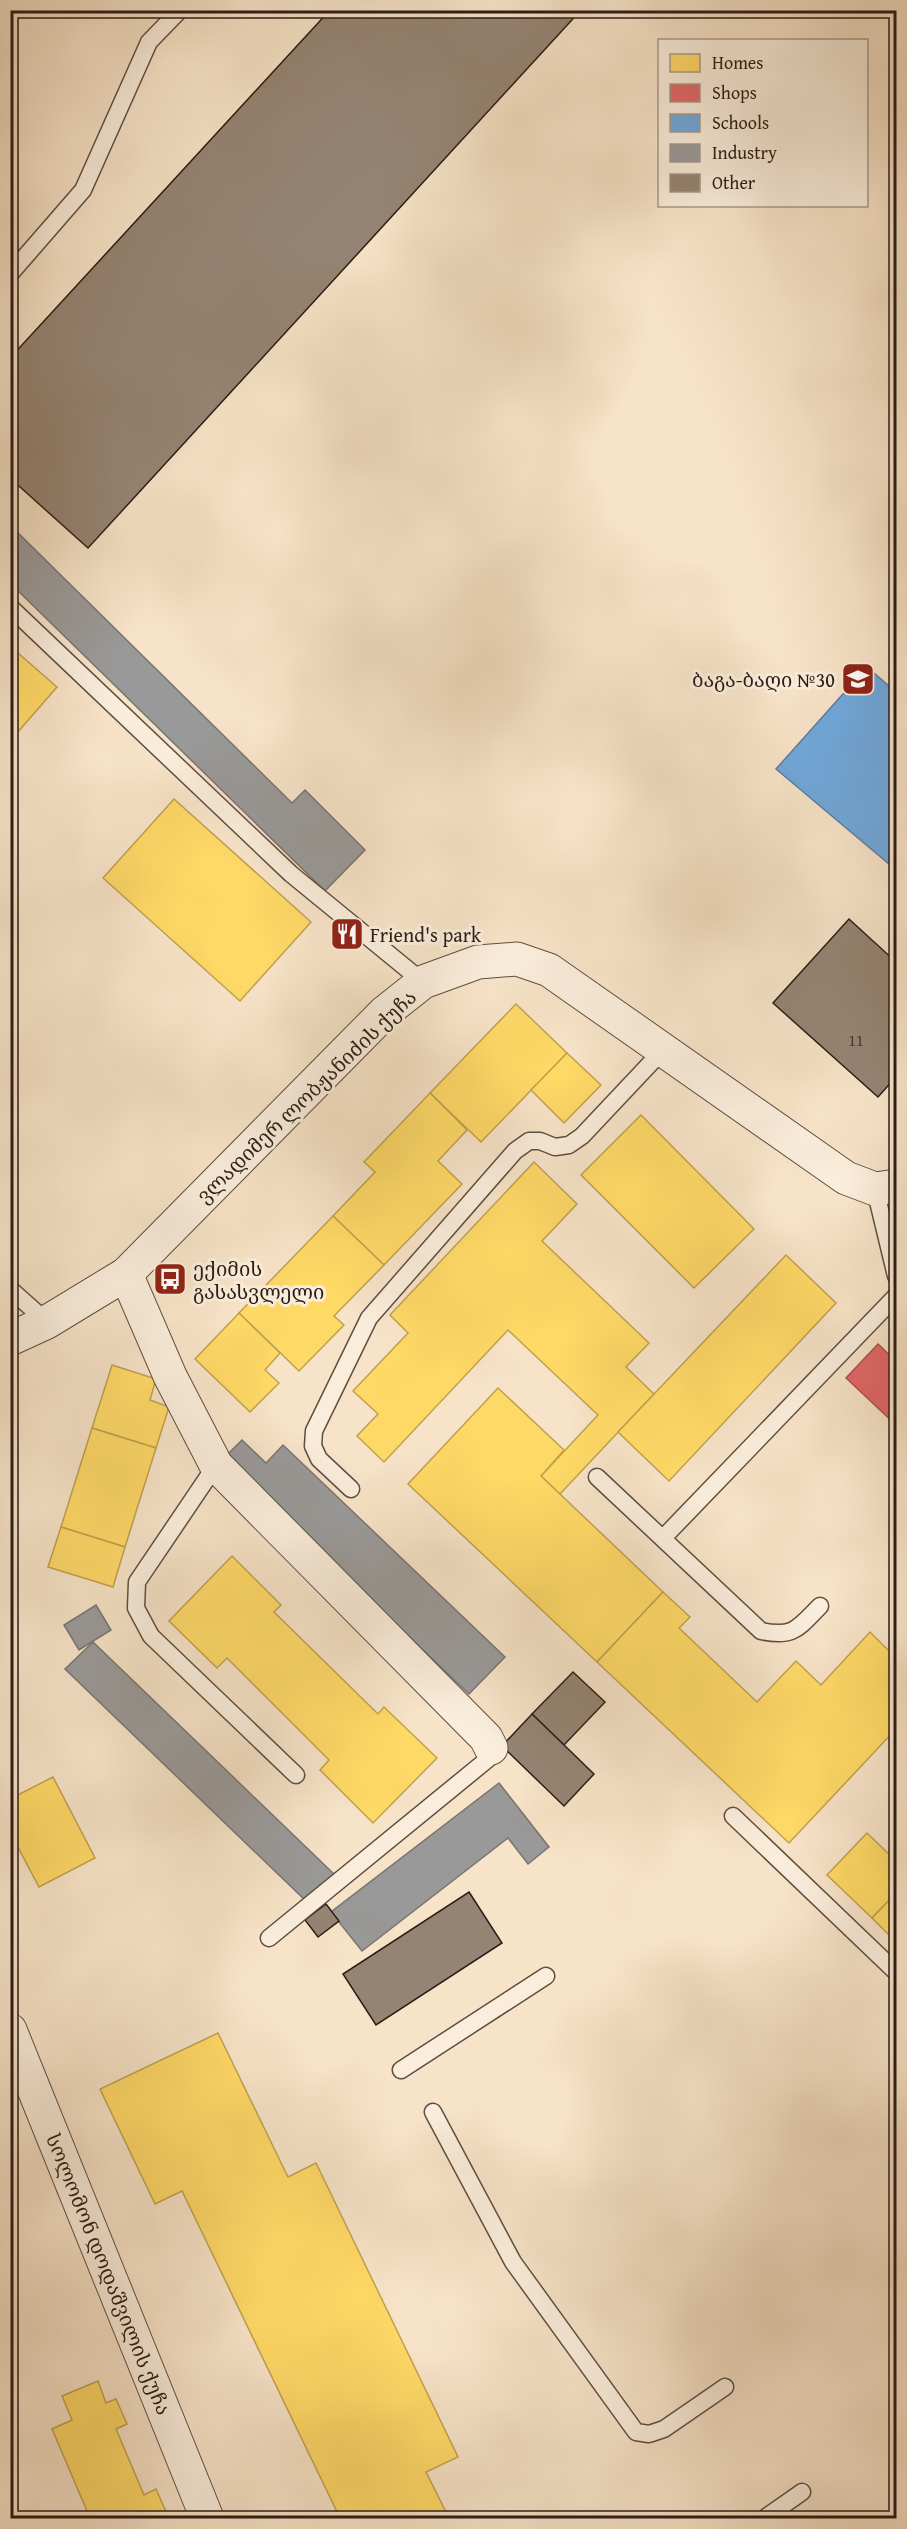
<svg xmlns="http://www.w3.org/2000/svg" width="907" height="2529" viewBox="0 0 907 2529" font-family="'Gentium Book Plus','Noto Serif Georgian',serif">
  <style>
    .homes { fill: #ffd966; stroke: #bfa14e; stroke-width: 1.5 }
    .shops { fill: #e06666; stroke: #aa504e; stroke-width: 1.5 }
    .schools { fill: #6fa8dc; stroke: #5b7ea1; stroke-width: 1.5 }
    .industry { fill: #999; stroke: #787472; stroke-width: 1.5 }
    .building { fill: #958473; stroke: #2b1d16; stroke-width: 1.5 }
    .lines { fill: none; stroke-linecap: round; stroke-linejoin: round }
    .service-casing { stroke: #5e4e42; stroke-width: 19 }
    .minor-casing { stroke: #5e4e42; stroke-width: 35 }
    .service { stroke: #faeddb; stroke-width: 16 }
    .minor { stroke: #faeddb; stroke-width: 33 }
    .labels { text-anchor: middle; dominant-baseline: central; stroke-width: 6; stroke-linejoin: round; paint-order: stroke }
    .number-label { font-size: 16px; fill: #46372d }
    .poi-label { font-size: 20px; fill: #2b1d16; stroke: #faeddb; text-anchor: start }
    .street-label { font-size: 20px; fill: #2b1d16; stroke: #faeddb }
  </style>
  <rect width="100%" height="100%" fill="#f7e3c8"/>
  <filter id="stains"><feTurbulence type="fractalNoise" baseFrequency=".00333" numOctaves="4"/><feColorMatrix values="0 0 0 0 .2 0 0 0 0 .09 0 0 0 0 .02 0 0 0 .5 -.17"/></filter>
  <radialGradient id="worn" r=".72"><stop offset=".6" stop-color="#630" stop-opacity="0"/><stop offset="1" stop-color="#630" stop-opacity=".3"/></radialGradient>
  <g class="homes">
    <path d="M10,646L57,687L10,741Z"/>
    <path d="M174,799L311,922L240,1001L103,878Z"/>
    <path d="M516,1004L567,1053L481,1142L430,1093Z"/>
    <path d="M567,1053L601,1085L564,1123L531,1090Z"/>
    <path d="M430,1093L467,1130L438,1161L462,1184L384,1265L333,1216L375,1172L364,1162Z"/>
    <path d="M641,1115L754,1229L694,1288L581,1175Z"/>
    <path d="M534,1162L577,1204L542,1241L649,1343L626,1367L654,1394L560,1494L541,1476L598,1415L508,1330L384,1462L357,1436L378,1414L353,1391L408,1333L390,1315Z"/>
    <path d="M333,1216L384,1265L334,1316L344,1325L299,1371L239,1313Z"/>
    <path d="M786,1255L836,1303L669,1481L618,1432Z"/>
    <path d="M239,1313L280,1353L265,1370L279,1383L250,1412L195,1359Z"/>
    <path d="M112,1365L156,1379L150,1400L169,1407L156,1448L92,1428Z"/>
    <path d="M498,1388L564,1450L541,1476L663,1592L597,1662L408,1484Z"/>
    <path d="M92,1428L156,1448L125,1547L61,1527Z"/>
    <path d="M61,1527L125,1547L113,1587L48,1567Z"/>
    <path d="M232,1556L281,1605L274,1612L378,1714L384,1707L437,1758L373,1823L320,1770L329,1760L227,1658L217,1668L169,1621Z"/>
    <path d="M663,1592L690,1617L679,1628L757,1702L796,1661L821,1685L870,1632L896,1658V1729L789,1843L597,1662Z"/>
    <path d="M53,1777L95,1858L39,1887L10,1832V1799Z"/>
    <path d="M867,1833L896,1861V1893L872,1918L827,1875Z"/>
    <path d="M896,1893V1942L872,1918Z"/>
    <path d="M218,2033L288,2177L316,2163L458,2457L426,2472L449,2518H340L182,2191L155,2204L100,2089Z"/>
    <path d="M98,2381L106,2403L116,2399L127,2424L116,2429L144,2495L156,2489L167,2514L159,2518H90L52,2429L72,2420L62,2396Z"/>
  </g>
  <path class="shops" d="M878,1344L896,1361V1425L846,1378Z"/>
  <path class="schools" d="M867,667L896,692V870L776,769Z"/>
  <g class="industry">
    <path d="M10,525L292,803L305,790L365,850L325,891L10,583Z"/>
    <path d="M242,1440L266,1463L283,1445L505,1657L469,1694L223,1459Z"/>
    <path d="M96,1605L111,1630L79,1650L64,1625Z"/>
    <path d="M93,1642L335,1875L308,1903L65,1669Z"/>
    <path d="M499,1783L549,1847L528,1864L508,1838L362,1951L331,1912Z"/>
  </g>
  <g class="building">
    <path d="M330,10H581L88,548L10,478V358Z"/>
    <path d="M849,919L896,962V1077L878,1097L773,1003Z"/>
    <path d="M573,1672L605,1702L564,1745L532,1714Z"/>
    <path d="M532,1714L594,1774L564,1806L502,1746Z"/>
    <path d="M469,1892L502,1943L376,2025L343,1974Z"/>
    <path d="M326,1904L339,1921L318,1937L305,1920Z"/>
  </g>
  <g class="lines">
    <defs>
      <g id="service">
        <path d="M10,274L83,190L149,42L180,10"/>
        <path d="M10,607L291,874L423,982"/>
        <path d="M875,1189L896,1276"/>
        <path d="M10,1289L47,1322"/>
        <path d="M216,1465L137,1582L136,1608L151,1636L296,1775"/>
        <path d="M597,1477L761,1631C794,1638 798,1628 820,1606"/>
        <path d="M351,1489L319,1459L313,1446L314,1431L369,1318L515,1151L529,1141H540L555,1147L569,1145L582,1136L663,1050"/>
        <path d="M663,1538L896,1296"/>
        <path d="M733,1816L896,1972"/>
        <path d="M269,1938L488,1759L491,1748"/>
        <path d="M401,2070L546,1976"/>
        <path d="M433,2112L513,2262L636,2432L649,2434L664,2429L725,2387"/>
        <path d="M765,2518L802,2492"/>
      </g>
      <g id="minor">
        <path d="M126,1274L170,1376L216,1465L486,1738L491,1748"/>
        <path d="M10,1339L47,1322L126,1274L384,1013L423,982L478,962L517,959L549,970L846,1178L875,1189L896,1186"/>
        <path d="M10,2030L207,2518"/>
      </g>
    </defs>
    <use href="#service" class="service-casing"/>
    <use href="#minor" class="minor-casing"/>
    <use href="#service" class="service"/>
    <use href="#minor" class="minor"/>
  </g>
  <defs>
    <symbol id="school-square" viewBox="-11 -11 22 22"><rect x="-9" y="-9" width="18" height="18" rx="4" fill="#8f2418" stroke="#faeddb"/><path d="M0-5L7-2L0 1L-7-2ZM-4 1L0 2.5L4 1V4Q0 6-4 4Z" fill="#fff"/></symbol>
    <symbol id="restaurant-square" viewBox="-11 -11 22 22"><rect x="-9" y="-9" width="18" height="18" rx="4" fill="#8f2418" stroke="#faeddb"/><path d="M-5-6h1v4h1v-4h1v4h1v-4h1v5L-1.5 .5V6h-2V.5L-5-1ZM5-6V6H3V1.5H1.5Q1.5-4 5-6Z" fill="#fff"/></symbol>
    <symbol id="bus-square" viewBox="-11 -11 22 22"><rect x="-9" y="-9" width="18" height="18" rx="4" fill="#8f2418" stroke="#faeddb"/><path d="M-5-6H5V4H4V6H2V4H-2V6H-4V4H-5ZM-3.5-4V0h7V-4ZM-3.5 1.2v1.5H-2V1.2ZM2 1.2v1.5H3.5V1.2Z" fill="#fff"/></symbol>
  </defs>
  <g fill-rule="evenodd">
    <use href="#school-square" x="839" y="660" width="38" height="38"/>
    <use href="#restaurant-square" x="328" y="915" width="38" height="38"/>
    <use href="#bus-square" x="151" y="1260" width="38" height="38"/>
  </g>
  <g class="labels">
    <g class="number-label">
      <text x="856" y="1040">11</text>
    </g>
    <g class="poi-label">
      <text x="835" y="679" text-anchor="end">ბაგა-ბაღი №30</text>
      <text x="370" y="934">Friend's park</text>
      <text x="193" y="1268">ექიმის<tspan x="193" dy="23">გასასვლელი</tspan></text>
    </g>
    <g class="street-label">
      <text transform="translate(306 1096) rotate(-44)">ვლადიმერ ლობჟანიძის ქუჩა</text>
      <text transform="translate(109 2274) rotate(68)">სოლომონ დოდაშვილის ქუჩა</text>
    </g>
  </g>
  <rect width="907" height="2529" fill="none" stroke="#f7e3c8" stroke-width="36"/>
  <rect x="12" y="12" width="883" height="2505" fill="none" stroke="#2b1d16" stroke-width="3"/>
  <rect x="18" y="18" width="871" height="2493" fill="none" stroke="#2b1d16" stroke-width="1.5"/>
  <rect x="658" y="39" width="210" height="168" fill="#faeddb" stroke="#a79a8c" stroke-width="1.5"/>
  <rect x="670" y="54" width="30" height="18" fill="#ffd966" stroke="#a79a8c" stroke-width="1.5"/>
  <text x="712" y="69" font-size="18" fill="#2b1d16">Homes</text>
  <rect x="670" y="84" width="30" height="18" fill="#e06666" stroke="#a79a8c" stroke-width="1.5"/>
  <text x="712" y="99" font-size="18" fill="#2b1d16">Shops</text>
  <rect x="670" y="114" width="30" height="18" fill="#6fa8dc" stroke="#a79a8c" stroke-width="1.5"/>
  <text x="712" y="129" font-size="18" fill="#2b1d16">Schools</text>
  <rect x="670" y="144" width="30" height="18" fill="#999999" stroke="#a79a8c" stroke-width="1.5"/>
  <text x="712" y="159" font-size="18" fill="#2b1d16">Industry</text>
  <rect x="670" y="174" width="30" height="18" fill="#958473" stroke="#a79a8c" stroke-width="1.5"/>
  <text x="712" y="189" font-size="18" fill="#2b1d16">Other</text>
  <rect width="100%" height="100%" filter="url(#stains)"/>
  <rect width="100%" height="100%" fill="url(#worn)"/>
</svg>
